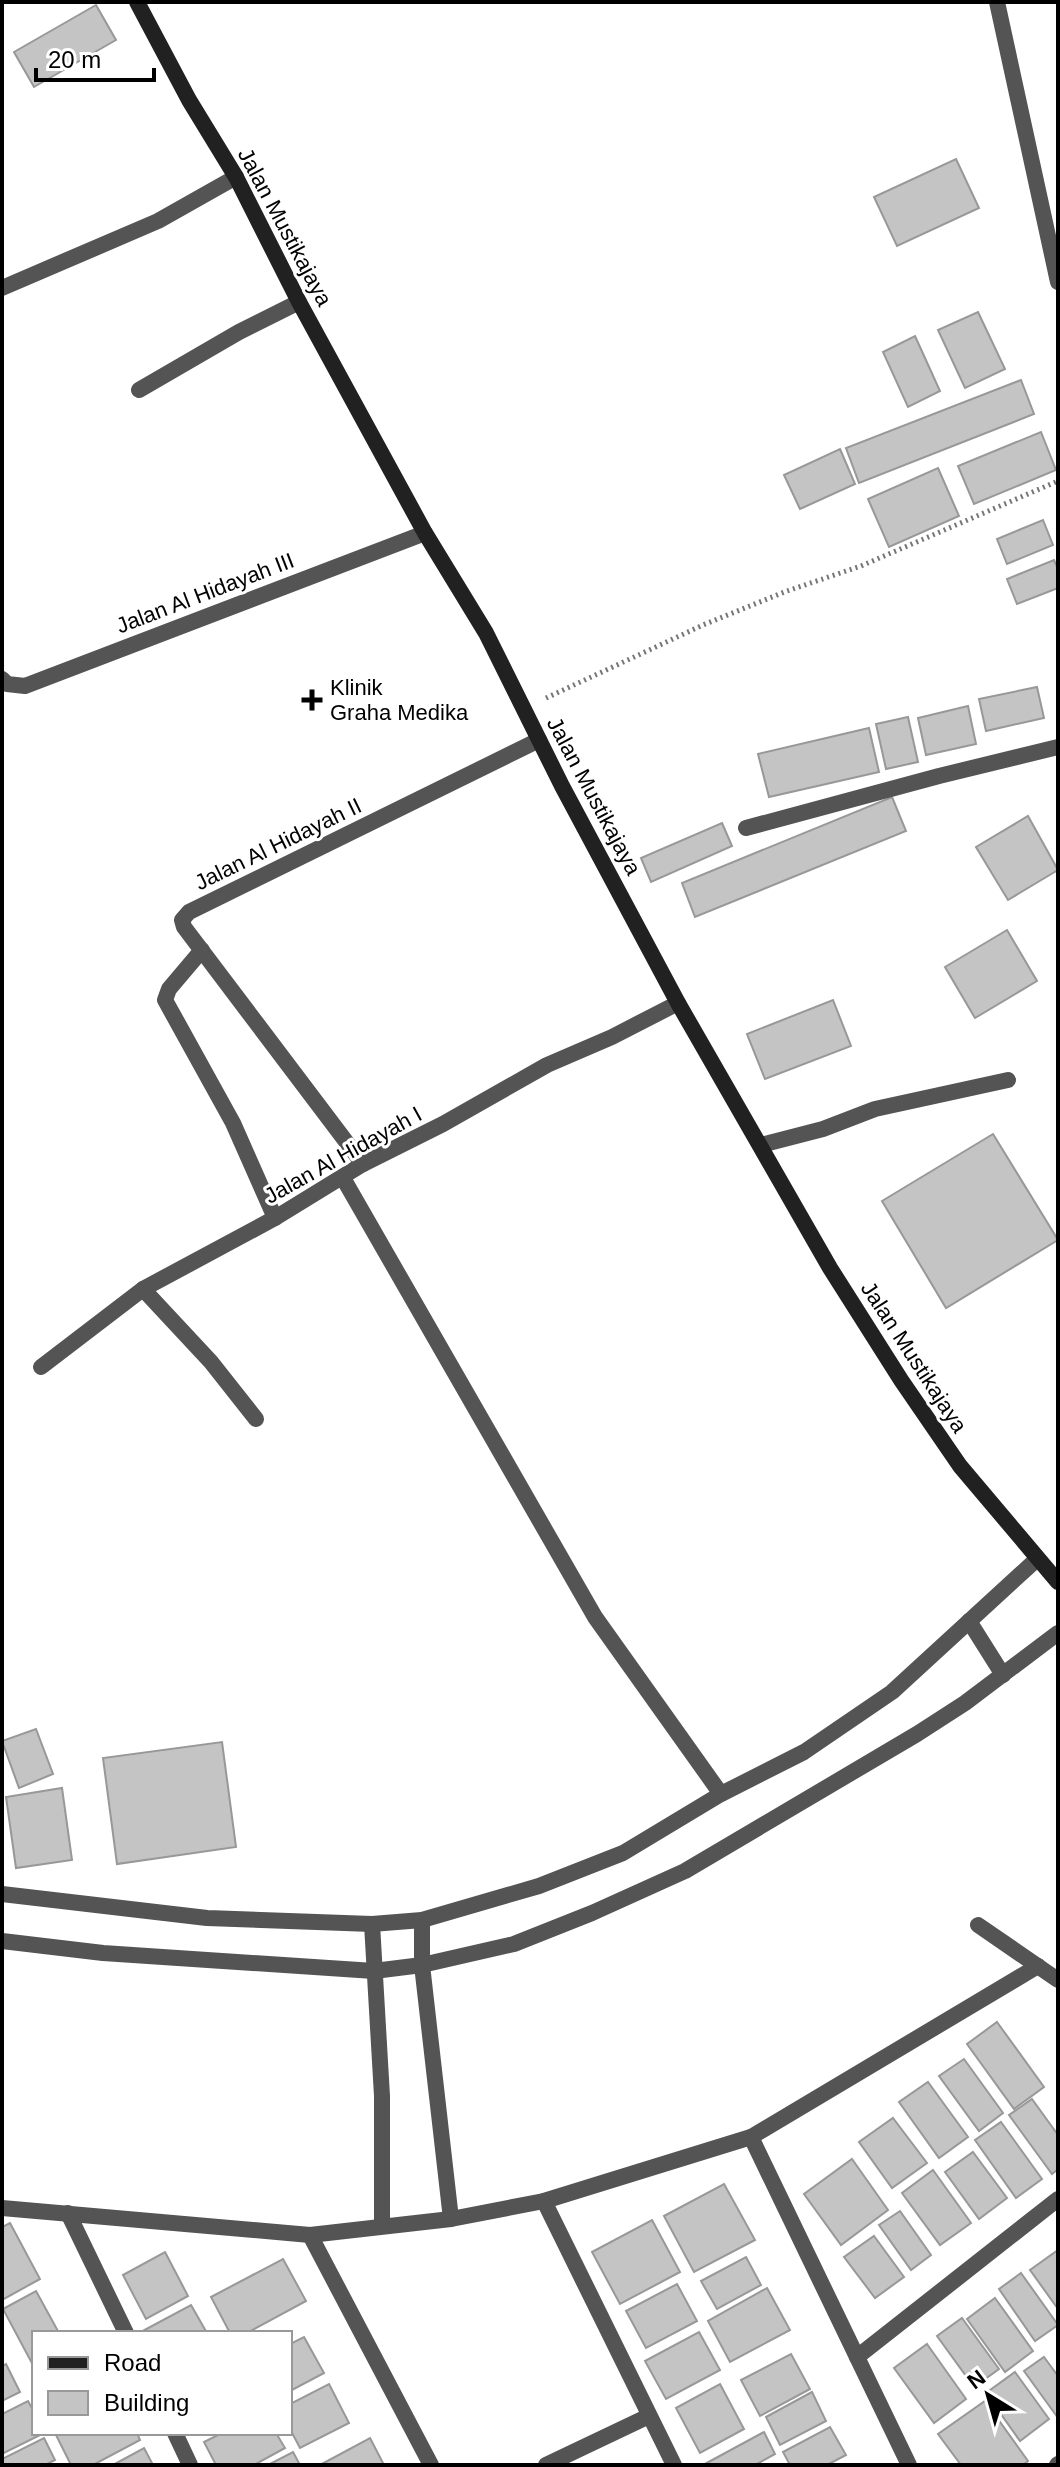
<svg xmlns="http://www.w3.org/2000/svg" width="1060" height="2467" viewBox="0 0 1060 2467" font-family="Helvetica,sans-serif">
  <style>
    .building { fill: #c4c4c4; stroke: #989898; stroke-width: 2 }
    .lines { fill: none; stroke-linecap: round; stroke-linejoin: round }
    .path { stroke: #767676; stroke-width: 5; stroke-dasharray: 2 4; stroke-linecap: butt }
    .lane { stroke: #545454; stroke-width: 16 }
    .street { stroke: #545454; stroke-width: 16 }
    .secondary { stroke: #212121; stroke-width: 16 }
    .poi-dot { fill: #000; stroke: #fff; stroke-width: 3 }
    .labels { text-anchor: middle; dominant-baseline: central; stroke-width: 6; stroke-linejoin: round; paint-order: stroke }
    .street-label { font-size: 22px; fill: #000; stroke: #fff }
    .poi-label { font-size: 22px; fill: #000; stroke: #fff; text-anchor: start }
  </style>
  <rect width="100%" height="100%" fill="#fff"/>
  <g class="building">
    <path d="M96,5L116,40L34,87L14,52Z"/>
    <path d="M956,159L979,208L897,246L874,197Z"/>
    <path d="M978,312L1005,369L965,388L938,330Z"/>
    <path d="M915,336L940,391L908,407L883,352Z"/>
    <path d="M1021,380L1034,414L859,483L846,448Z"/>
    <path d="M1041,432L1056,470L974,504L958,466Z"/>
    <path d="M840,449L855,484L800,509L784,475Z"/>
    <path d="M938,468L959,516L889,547L868,499Z"/>
    <path d="M1043,520L1053,545L1007,564L997,539Z"/>
    <path d="M1054,560L1058,569V588L1017,604L1007,579Z"/>
    <path d="M1037,687L1044,718L986,731L979,699Z"/>
    <path d="M968,706L976,744L926,755L918,718Z"/>
    <path d="M908,717L918,762L886,769L876,724Z"/>
    <path d="M869,728L879,772L769,797L758,754Z"/>
    <path d="M892,797L906,831L695,917L682,883Z"/>
    <path d="M1028,816L1058,870L1008,900L976,847Z"/>
    <path d="M722,823L732,846L651,882L641,858Z"/>
    <path d="M1007,930L1037,981L975,1018L945,967Z"/>
    <path d="M833,1000L851,1046L765,1079L747,1034Z"/>
    <path d="M993,1134L1058,1240L946,1308L882,1201Z"/>
    <path d="M36,1729L53,1774L19,1788L2,1741Z"/>
    <path d="M222,1742L236,1847L117,1864L103,1758Z"/>
    <path d="M62,1788L72,1860L16,1868L6,1797Z"/>
    <path d="M997,2022L1044,2087L1014,2109L967,2044Z"/>
    <path d="M964,2059L1003,2113L979,2131L939,2076Z"/>
    <path d="M928,2082L968,2137L939,2158L899,2102Z"/>
    <path d="M1032,2099L1058,2135V2169L1052,2174L1009,2115Z"/>
    <path d="M893,2118L927,2163L892,2188L859,2142Z"/>
    <path d="M1001,2122L1042,2179L1016,2198L975,2140Z"/>
    <path d="M973,2152L1007,2198L979,2219L945,2172Z"/>
    <path d="M852,2159L888,2210L841,2245L804,2194Z"/>
    <path d="M933,2170L971,2223L940,2245L902,2193Z"/>
    <path d="M724,2184L755,2240L694,2272L664,2216Z"/>
    <path d="M900,2211L931,2255L911,2270L879,2225Z"/>
    <path d="M652,2220L680,2272L620,2304L592,2252Z"/>
    <path d="M10,2223L40,2279L2,2300V2227Z"/>
    <path d="M874,2236L904,2277L875,2298L844,2257Z"/>
    <path d="M1058,2250V2309L1030,2270Z"/>
    <path d="M165,2252L188,2296L146,2319L123,2275Z"/>
    <path d="M746,2257L761,2285L717,2309L701,2281Z"/>
    <path d="M283,2259L306,2301L247,2333H230L211,2297Z"/>
    <path d="M1021,2273L1058,2325L1035,2341L999,2289Z"/>
    <path d="M677,2284L697,2321L646,2348L626,2311Z"/>
    <path d="M767,2288L790,2330L730,2362L708,2321Z"/>
    <path d="M36,2291L59,2333H34V2367L3,2309Z"/>
    <path d="M995,2298L1033,2351L1005,2372L967,2319Z"/>
    <path d="M191,2305L207,2333H139Z"/>
    <path d="M962,2318L999,2369L974,2387L937,2336Z"/>
    <path d="M699,2332L720,2370L666,2399L645,2361Z"/>
    <path d="M304,2337L324,2373L290,2391V2344Z"/>
    <path d="M927,2344L966,2399L934,2423L894,2368Z"/>
    <path d="M791,2354L810,2389L760,2416L741,2380Z"/>
    <path d="M1044,2357L1058,2376V2418L1024,2371Z"/>
    <path d="M6,2364L20,2392L2,2401V2366Z"/>
    <path d="M1015,2372L1049,2419L1020,2441L986,2393Z"/>
    <path d="M329,2384L349,2423L300,2448L290,2429V2404Z"/>
    <path d="M720,2384L744,2429L700,2453L676,2408Z"/>
    <path d="M812,2392L826,2421L780,2445L766,2417Z"/>
    <path d="M28,2401L34,2412V2433H44L2,2454V2414Z"/>
    <path d="M985,2401L1028,2461L1023,2465H961L938,2434Z"/>
    <path d="M830,2427L846,2455L827,2465H790L783,2452Z"/>
    <path d="M764,2432L775,2454L755,2465H703Z"/>
    <path d="M55,2433H137L140,2440L93,2465H71Z"/>
    <path d="M222,2433H276L285,2448L254,2465H216L204,2442Z"/>
    <path d="M44,2438L55,2460L45,2465H2V2459Z"/>
    <path d="M370,2438L384,2465H320Z"/>
    <path d="M144,2448L153,2465H113Z"/>
    <path d="M293,2452L300,2465H268Z"/>
  </g>
  <g class="lines">
    <path class="path" d="M546,698L703,625L787,591L861,566L1058,481"/>
    <g class="lane">
      <path d="M2,288L158,221L236,177"/>
      <path d="M139,390L239,332L299,302"/>
    </g>
    <g class="street">
      <path d="M997,2L1058,282"/>
      <path d="M2,679L7,684L25,686L425,533"/>
      <path d="M746,828L939,776L1058,747"/>
      <path d="M202,950L169,989L165,1000L233,1123L275,1218"/>
      <path d="M761,1145L823,1129L875,1109L1008,1080"/>
      <path d="M363,1164L184,927L182,920L189,912L539,740"/>
      <path d="M343,1178L595,1617L721,1794"/>
      <path d="M143,1289L211,1362L256,1419"/>
      <path d="M41,1367L143,1289L275,1218L363,1164L443,1124L547,1065L612,1037L678,1003"/>
      <path d="M969,1621L1003,1675"/>
      <path d="M2,1894L207,1918L372,1924L422,1920L539,1886L623,1853L721,1794L804,1752L892,1692L1037,1559"/>
      <path d="M422,1920V1965L451,2219"/>
      <path d="M372,1924L382,2096V2226"/>
      <path d="M978,1925L1058,1980"/>
      <path d="M2,1941L103,1953L374,1971L422,1965L514,1944L592,1913L685,1871L917,1734L965,1703L1058,1633"/>
      <path d="M751,2137L909,2465"/>
      <path d="M544,2201L674,2465"/>
      <path d="M2,2208L310,2235L451,2219L544,2201L751,2137L1038,1966"/>
      <path d="M68,2213L126,2333"/>
      <path d="M310,2235L431,2465"/>
      <path d="M857,2357L1058,2199"/>
      <path d="M175,2433L190,2465"/>
      <path d="M546,2465L649,2416"/>
      <path d="M1057,2465L1058,2464"/>
    </g>
    <path class="secondary" d="M137,2L189,100L236,177L299,302L425,533L486,633L562,786L678,1003L830,1268L901,1380L960,1466L1058,1582"/>
  </g>
  <path class="poi-dot" d="M308 688h8v8h8v8h-8v8h-8v-8h-8v-8h8z"/>
  <g class="labels">
    <g class="street-label">
      <text transform="translate(285 227) rotate(62)">Jalan Mustikajaya</text>
      <text transform="translate(205 593) rotate(-21)">Jalan Al Hidayah III</text>
      <text transform="translate(594 796) rotate(62)">Jalan Mustikajaya</text>
      <text transform="translate(278 844) rotate(-26)">Jalan Al Hidayah II</text>
      <text transform="translate(343 1155) rotate(-29)">Jalan Al Hidayah I</text>
      <text transform="translate(914 1357) rotate(57)">Jalan Mustikajaya</text>
    </g>
    <g class="poi-label">
      <text x="330" y="687">Klinik<tspan x="330" dy="25">Graha Medika</tspan></text>
    </g>
  </g>
  <rect width="1060" height="2467" fill="none" stroke="#000000" stroke-width="8"/>
  <rect x="32" y="2331" width="260" height="104" fill="#ffffff" stroke="#999999" stroke-width="2"/>
  <rect x="48" y="2357" width="40" height="12" fill="#212121" stroke="#999999" stroke-width="2"/>
  <text x="104" y="2371" font-size="24" fill="#000000">Road</text>
  <rect x="48" y="2391" width="40" height="24" fill="#c4c4c4" stroke="#999999" stroke-width="2"/>
  <text x="104" y="2411" font-size="24" fill="#000000">Building</text>
  <g transform="translate(988 2395) rotate(323)" stroke="#ffffff" stroke-width="6" paint-order="stroke">
  <path d="M0-6L14 30L0 20L-14 30Z" fill="#000000"/>
  <text y="-12" font-size="22" font-weight="bold" text-anchor="middle" fill="#000000">N</text>
  </g>
  <path d="M36 68v12h118v-12" fill="none" stroke="#000000" stroke-width="4"/>
  <text x="48" y="68" font-size="24" fill="#000000" stroke="#ffffff" stroke-width="6" paint-order="stroke">20 m</text>
</svg>
